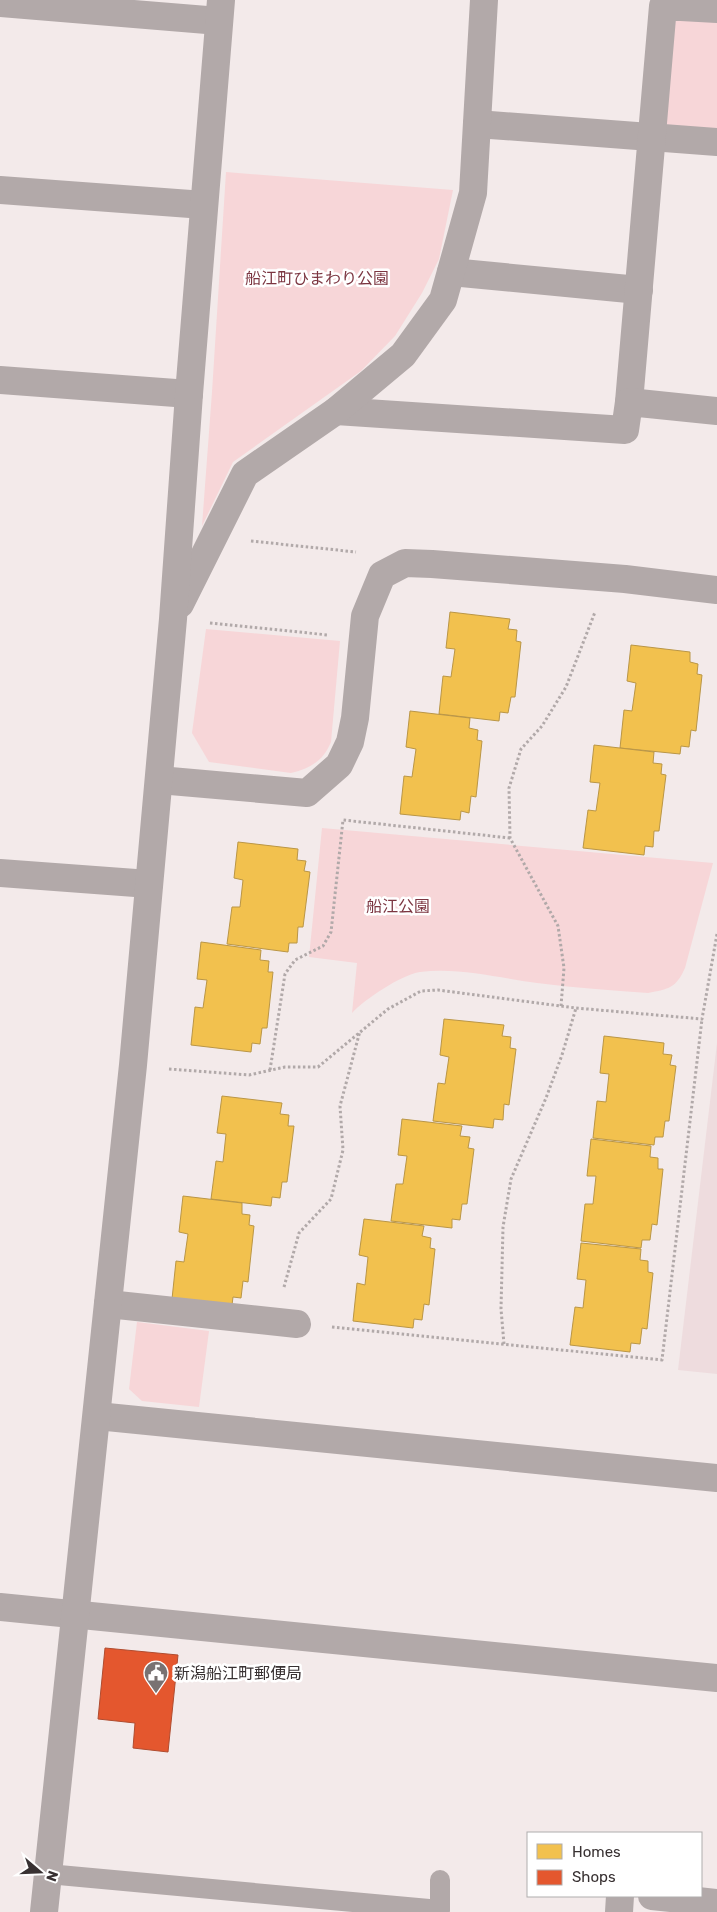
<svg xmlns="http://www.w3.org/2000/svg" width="717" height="1912" viewBox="0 0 717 1912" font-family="Rubik,'Noto Sans JP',sans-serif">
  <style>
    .built { fill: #eedcde }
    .green { fill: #f7d6d8 }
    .homes { fill: #f2c14e; stroke: #ba9646 }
    .shops { fill: #e4572e; stroke: #b04c2f }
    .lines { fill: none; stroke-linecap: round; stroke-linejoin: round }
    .path { stroke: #b1a9a9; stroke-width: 3; stroke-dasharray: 2.5 2.5; stroke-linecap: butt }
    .service { stroke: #b2a9a9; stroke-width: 20 }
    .minor { stroke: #b2a9a9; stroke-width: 28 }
    .labels { text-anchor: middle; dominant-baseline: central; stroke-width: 5; stroke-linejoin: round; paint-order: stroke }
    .park-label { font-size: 16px; fill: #7c3641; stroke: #fff }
    .poi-label { font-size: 16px; fill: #383132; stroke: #fff; text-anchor: start }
  </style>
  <rect width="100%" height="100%" fill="#f3eaea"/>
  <path class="built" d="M717,1043V1374L678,1370Z"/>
  <g class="green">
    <path d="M663,6L717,9V142L651,137Z"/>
    <path d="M226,172L453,190L439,259L422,293L395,336L361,371L233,462L202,526L212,392Z"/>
    <path d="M206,629L340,641L331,742C323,761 311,768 291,773L209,762L192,733Z"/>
    <path d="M322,828L713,863L685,968C676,988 669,989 648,993C611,990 574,988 537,983C499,978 458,967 420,972C401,975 365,999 352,1013L357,963L309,957Z"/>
    <path d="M137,1322L209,1331L199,1407L142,1401L129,1389Z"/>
  </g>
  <g class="homes">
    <path d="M450,612L510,619L508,629L517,630L516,641L521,642L515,697H511L508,713L500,712L499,721L439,714L443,676L451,677L455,649L446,648Z"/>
    <path d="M631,645L690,652V662L698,664L697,674L702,675L696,731L691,730L689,747L681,746L680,754L620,748L624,710L632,711L636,683L627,681Z"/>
    <path d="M410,711L470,718L469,728L478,730L477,740L482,741L476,797L471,796L469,813L461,811L460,820L400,814L404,776L412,777L416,749L406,747Z"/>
    <path d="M594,745L654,752L653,763L662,764L661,774L666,775L659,831H654L653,847L645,846L644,855L583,848L588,810L596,811L600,783L590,782Z"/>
    <path d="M238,842L298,849L297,860L306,861L304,871L310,872L303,927H298L297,943H289L288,952L227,944L232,907H240L243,880L234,878Z"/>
    <path d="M201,942L261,950L260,960L269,961L268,972H273L267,1028H262L260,1044L252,1043L251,1052L191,1045L195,1007L203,1008L207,980L197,979Z"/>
    <path d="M444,1019L504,1025L502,1036L511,1037L510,1048L516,1049L509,1105L504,1104L503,1120L494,1119L493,1128L433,1121L438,1083L445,1084L449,1057L440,1055Z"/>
    <path d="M604,1036L664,1043L663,1054L672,1055L670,1065L676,1066L669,1121H665L663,1137H655L654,1145L593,1138L597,1101L606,1102L609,1074L600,1073Z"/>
    <path d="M222,1096L282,1103L280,1114L289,1115L288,1126H294L287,1182H282L280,1198L272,1197L271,1206L211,1199L216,1161L223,1162L226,1134L217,1133Z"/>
    <path d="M402,1119L462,1126L460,1136L470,1137L468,1148L474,1149L467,1204H462L460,1220L452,1219V1228L391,1221L396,1184H403L407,1156L398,1155Z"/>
    <path d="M591,1139L651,1146L650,1157L658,1158V1169H663L657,1225L652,1224L650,1240H642L641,1248L581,1241L585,1204H593L596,1176H587Z"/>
    <path d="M183,1196L242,1203V1214L250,1215L249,1225L254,1226L248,1282L243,1281L241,1298L233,1297L232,1305L172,1299L176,1261L184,1262L188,1234L179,1232Z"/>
    <path d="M364,1219L424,1226L422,1236L431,1238L430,1248L435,1249L429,1305L424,1304L422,1320L414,1319L413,1328L353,1321L357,1283L365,1285L368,1257L359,1255Z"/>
    <path d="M581,1243L641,1249L640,1260L648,1261V1272L653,1273L647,1329L642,1328L640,1344L631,1343L630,1352L570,1345L575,1307L583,1308L586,1280L577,1279Z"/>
  </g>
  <path class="shops" d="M105,1648L178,1655L168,1752L133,1748L135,1723L98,1719Z"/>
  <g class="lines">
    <g class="path">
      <path d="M251,541L356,552"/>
      <path d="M210,623L328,635"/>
      <path d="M561,1006L564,968L558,926L510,838L509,788L521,749L542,726L566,687L595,612"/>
      <path d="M169,1069L249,1075L285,1067H318L388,1009L421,991L438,990L576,1008L702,1019L717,934"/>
      <path d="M270,1070L285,974L295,960L323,946L331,932L343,820L510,838"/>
      <path d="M284,1287L299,1233L331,1199L343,1150L340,1106L360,1031"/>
      <path d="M332,1327L662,1360L702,1019"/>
      <path d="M504,1344L501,1309L503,1227L511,1179L546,1098L562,1055L576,1008"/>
    </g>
    <path class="service" d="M48,1874L440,1910V1880"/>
    <g class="minor">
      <path d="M0,3L219,21"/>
      <path d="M477,124L717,142"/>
      <path d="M0,190L204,205"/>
      <path d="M451,272L639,290"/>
      <path d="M0,380L189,394"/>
      <path d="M629,402L663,6L717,9"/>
      <path d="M336,411L625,430L629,402L717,411"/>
      <path d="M180,604L245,474L336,411L403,355L443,300L473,193L484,0"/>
      <path d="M159,780L307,793L339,765L350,742L355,718L365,616L382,575L405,563L432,564L625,579L717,590"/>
      <path d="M0,873L149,884"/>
      <path d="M108,1304L297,1324"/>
      <path d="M97,1416L717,1478"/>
      <path d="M0,1607L717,1678"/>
      <path d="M652,1896L717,1903"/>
      <path d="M44,1912L133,1065L173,619L189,394L221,0"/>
      <path d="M619,1912L620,1896"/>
    </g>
  </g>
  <defs>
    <symbol id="civic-pin" viewBox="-11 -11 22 30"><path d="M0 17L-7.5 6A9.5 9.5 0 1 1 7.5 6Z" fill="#797272" stroke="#fff"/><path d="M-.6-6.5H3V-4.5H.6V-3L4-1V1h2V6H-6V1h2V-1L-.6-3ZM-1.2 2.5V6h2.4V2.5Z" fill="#fff"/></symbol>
  </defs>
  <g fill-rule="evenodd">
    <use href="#civic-pin" x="142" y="1659" width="28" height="38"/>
  </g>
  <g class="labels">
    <g class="park-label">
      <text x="317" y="278">船江町ひまわり公園</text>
      <text x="398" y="906">船江公園</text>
    </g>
    <g class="poi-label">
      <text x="174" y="1673">新潟船江町郵便局</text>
    </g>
  </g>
  <rect x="527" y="1832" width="175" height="65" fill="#ffffff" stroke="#afadad"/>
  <rect x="537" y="1844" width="25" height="15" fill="#f2c14e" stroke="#afadad"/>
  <text x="572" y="1857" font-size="15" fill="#383132">Homes</text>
  <rect x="537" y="1870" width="25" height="15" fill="#e4572e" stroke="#afadad"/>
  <text x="572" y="1882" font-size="15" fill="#383132">Shops</text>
  <g transform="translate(40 1872) rotate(109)" stroke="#ffffff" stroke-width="4" paint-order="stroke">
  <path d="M0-4L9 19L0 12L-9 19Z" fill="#383132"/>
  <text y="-8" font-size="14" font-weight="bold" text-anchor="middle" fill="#383132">N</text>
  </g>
</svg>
